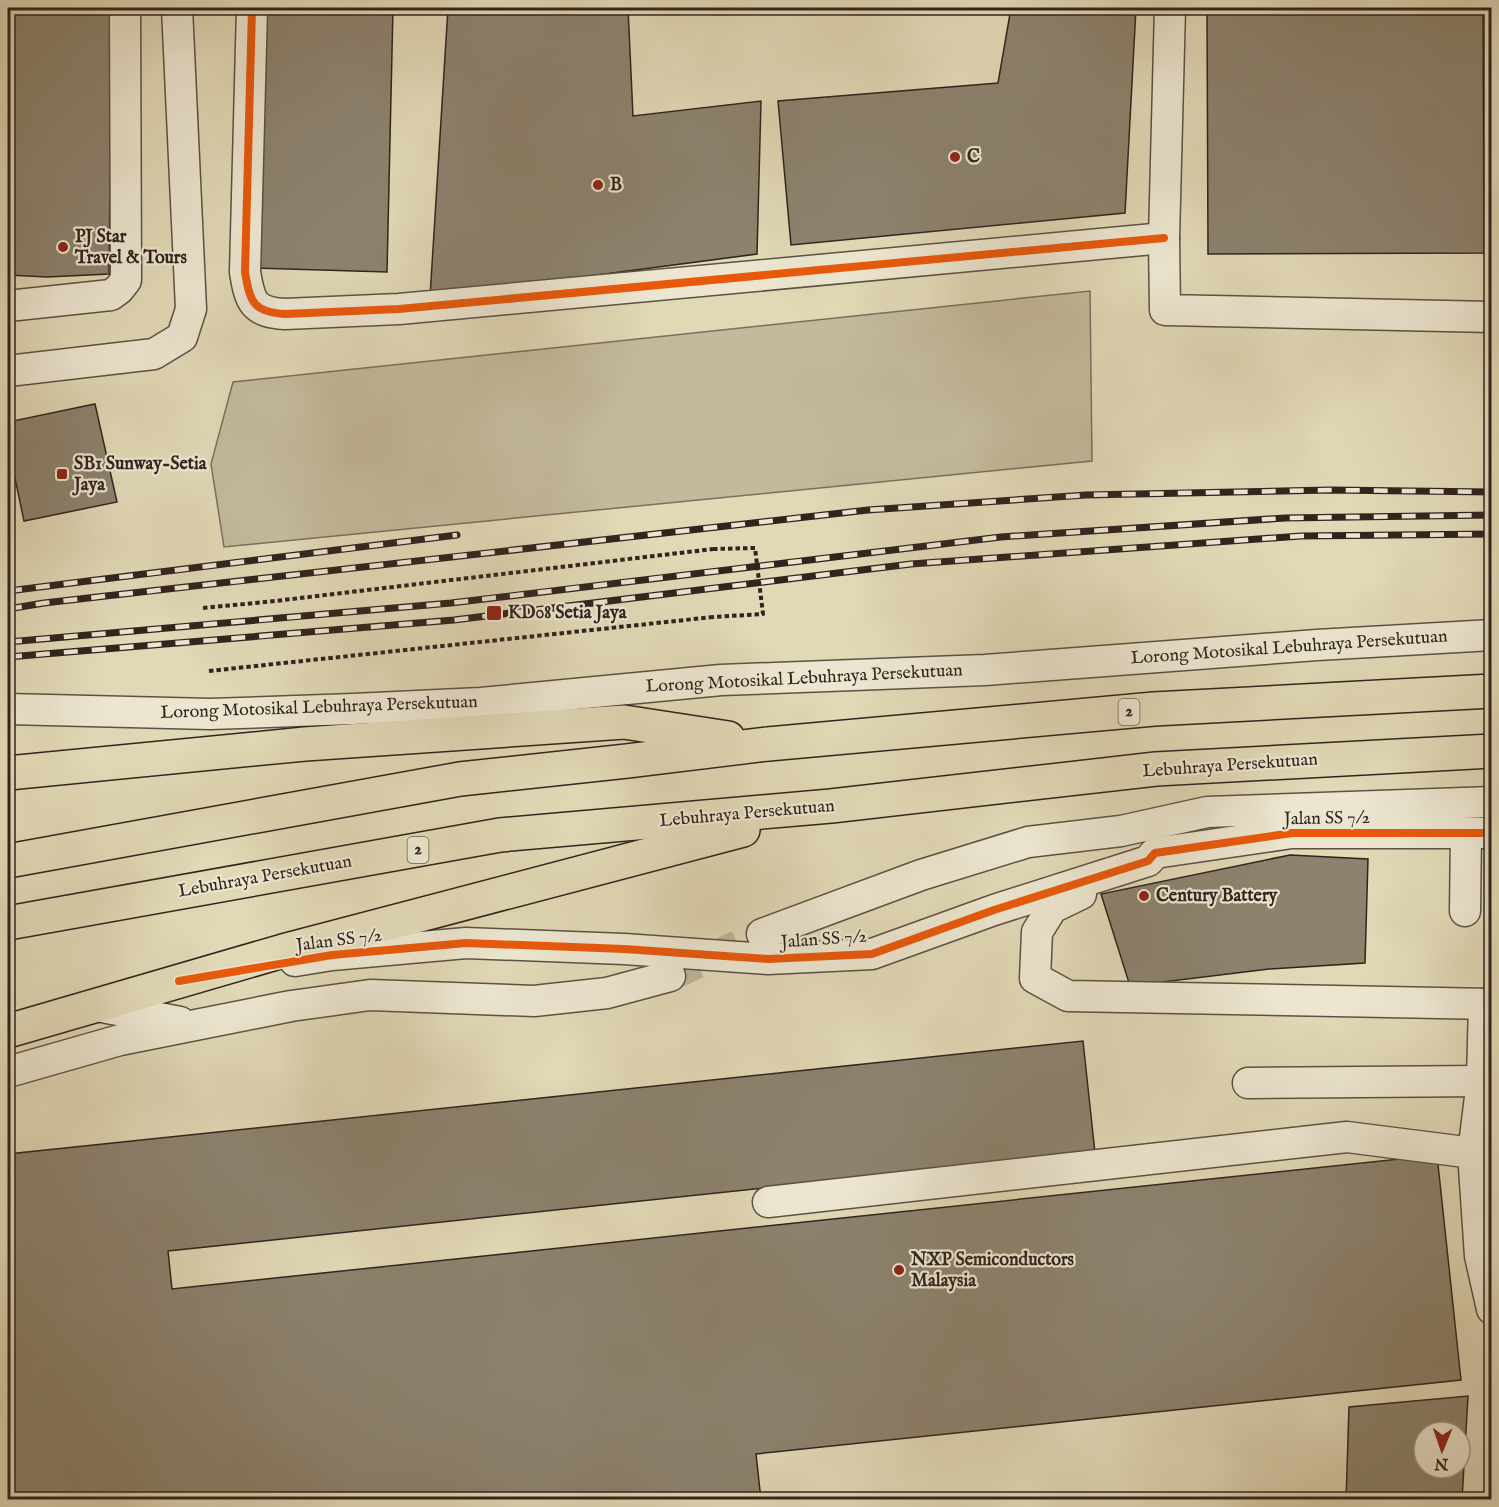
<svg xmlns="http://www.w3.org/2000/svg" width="1499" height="1507" viewBox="0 0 1499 1507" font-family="'IM FELL English',serif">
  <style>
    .green { fill: #c3b99c; stroke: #7a6e5e; stroke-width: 1.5 }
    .building { fill: #8c826e; stroke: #30241f; stroke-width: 1.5; fill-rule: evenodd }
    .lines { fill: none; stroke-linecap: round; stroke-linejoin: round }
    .minor-tunnel { stroke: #beb498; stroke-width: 30; stroke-dasharray: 30 15; stroke-linecap: butt }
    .minor-casing { stroke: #5c5145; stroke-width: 33 }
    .highway-casing { stroke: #30241f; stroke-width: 36 }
    .path { stroke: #30241f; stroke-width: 4; stroke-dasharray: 4.5 3; stroke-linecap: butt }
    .minor { stroke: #ece6d0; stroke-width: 30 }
    .highway { stroke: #e1d8b6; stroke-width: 33 }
    .rail-casing { stroke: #30241f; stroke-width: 7 }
    .rail { stroke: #ece6d0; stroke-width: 4.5; stroke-dasharray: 14; stroke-linecap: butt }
    .path-bridge { stroke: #30241f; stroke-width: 4; stroke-dasharray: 4.5 3; stroke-linecap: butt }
    .cycleway-casing { stroke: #ece6d0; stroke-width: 11 }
    .cycleway { stroke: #e8590c; stroke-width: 8 }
    .poi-dot { fill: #8f2418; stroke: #ece6d0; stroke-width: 2 }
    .labels { text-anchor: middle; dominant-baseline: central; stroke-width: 4.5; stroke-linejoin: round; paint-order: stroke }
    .shield { fill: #ece6d0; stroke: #685e54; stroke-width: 1.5 }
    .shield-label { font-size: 16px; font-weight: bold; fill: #30241f }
    .poi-label { font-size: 18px; font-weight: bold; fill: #30241f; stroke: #ece6d0; text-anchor: start }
    .street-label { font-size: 18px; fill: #30241f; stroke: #ece6d0 }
  </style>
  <rect width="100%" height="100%" fill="#e1d8b6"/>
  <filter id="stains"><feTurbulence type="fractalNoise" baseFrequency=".00333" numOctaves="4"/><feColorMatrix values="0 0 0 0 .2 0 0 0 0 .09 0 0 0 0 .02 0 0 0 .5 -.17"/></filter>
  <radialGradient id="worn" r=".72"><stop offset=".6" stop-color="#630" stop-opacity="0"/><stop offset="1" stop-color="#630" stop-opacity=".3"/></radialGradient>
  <path class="green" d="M1090,291L1092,461L224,547L211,464L233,382Z"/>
  <g class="building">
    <path d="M8,8H112L109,274L47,277L8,275Z"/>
    <path d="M259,8H393L387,272L253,268Z"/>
    <path d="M448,8H628L633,116L761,101L757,254L430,297Z"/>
    <path d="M1011,8H1136L1125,213L791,245L778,101L998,83Z"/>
    <path d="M1207,8H1483L1484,253L1208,254Z"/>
    <path d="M95,404L117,502L24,521L8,445V422Z"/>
    <path d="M1290,855L1368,859L1365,963L1269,969L1130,986L1101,894Z"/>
    <path d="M1083,1041L1095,1153L168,1251L172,1289L1437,1155L1461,1380L756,1454L761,1500H8V1154Z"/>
    <path d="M1468,1396L1462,1500H1346L1349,1407ZM1424,1432H1460V1468H1424Z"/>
    <path d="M918,1494L1066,1500H918Z"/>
  </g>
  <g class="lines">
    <path class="minor-tunnel" d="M670,976L762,934"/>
    <defs>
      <g id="minor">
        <path d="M252,8L245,272C250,302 253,312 285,314L399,309L1164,238"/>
        <path d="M1170,8L1164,238L1165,310L1492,317"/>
        <path d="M8,306L111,295L119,289L126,280L125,8"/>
        <path d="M8,371L154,354L182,337L191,309L177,8"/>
        <path d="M8,709L210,714L353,709L481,703L721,680L985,670L1317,645L1492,635"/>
        <path d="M1081,894L1052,908L1037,932L1035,978L1068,996L1492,1004"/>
        <path d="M1465,911L1466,833"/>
        <path d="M762,934L921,875L1028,842L1121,831L1207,812L1492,802"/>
        <path d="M295,961L332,955L466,943L624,949L768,959L872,954L994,910L1148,861L1155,853L1292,833H1492"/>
        <path d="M1484,1004L1482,1081L1473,1153L1480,1256L1492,1309"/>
        <path d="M97,1006L180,1022"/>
        <path d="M8,1072L120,1040L291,1006L370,995L534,1001L607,993L670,976"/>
        <path d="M1248,1083L1482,1081"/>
        <path d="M768,1202L1347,1137L1473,1153"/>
      </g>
      <g id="highway">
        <path d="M8,773L305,744L624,722L728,738"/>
        <path d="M8,861L460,779L627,761L768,744L1154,709L1492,691"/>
        <path d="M8,923L500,835L831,806L1156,769L1492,751"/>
        <path d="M8,1031L283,951L743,830"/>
      </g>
    </defs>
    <use href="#minor" class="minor-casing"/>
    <use href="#highway" class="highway-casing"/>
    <g class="path">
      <path d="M203,608L275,601L713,549"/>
      <path d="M209,671L713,617"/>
    </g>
    <use href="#minor" class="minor"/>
    <use href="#highway" class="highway"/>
    <defs>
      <g id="rail">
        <path d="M8,591L457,535"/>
        <path d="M8,609L44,603L868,510L1086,495L1330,490L1492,492"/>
        <path d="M8,642L451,603L1001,537L1285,518L1492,515"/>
        <path d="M8,657L454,620L911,564L1301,536L1492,534"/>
      </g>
    </defs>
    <use href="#rail" class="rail-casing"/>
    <use href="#rail" class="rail"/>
    <path class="path-bridge" d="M713,549L755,548L763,614L713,617"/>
    <defs>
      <g id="cycleway">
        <path d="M252,8L245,272C250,302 253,312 285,314L399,309L1164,238"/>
        <path d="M179,981L332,955L466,943L624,949L768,959L872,954L994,910L1148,861L1155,853L1292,833H1492"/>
      </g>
    </defs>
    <use href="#cycleway" class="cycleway-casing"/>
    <use href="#cycleway" class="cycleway"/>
  </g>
  <g class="poi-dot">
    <circle cx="955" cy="157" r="6"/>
    <circle cx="598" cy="185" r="6"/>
    <circle cx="63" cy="247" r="6"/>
    <rect x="56" y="468" width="12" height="12" rx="3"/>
    <rect x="486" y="605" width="16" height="16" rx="3"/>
    <circle cx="1144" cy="896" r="6"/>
    <circle cx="899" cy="1270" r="6"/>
  </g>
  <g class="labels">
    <g class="shield">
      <rect x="1118.5" y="699" width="21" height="26" rx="4.5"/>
      <rect x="407.5" y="837" width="21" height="26" rx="4.5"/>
    </g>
    <g class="shield-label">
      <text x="1129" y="712">2</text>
      <text x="418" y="850">2</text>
    </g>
    <g class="poi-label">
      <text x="967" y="157">C</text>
      <text x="610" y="185">B</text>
      <text x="75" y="237">PJ Star<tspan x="75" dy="21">Travel &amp; Tours</tspan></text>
      <text x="74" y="464">SB1 Sunway-Setia<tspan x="74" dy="21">Jaya</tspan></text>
      <text x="508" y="613">KD08 Setia Jaya</text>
      <text x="1156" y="896">Century Battery</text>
      <text x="911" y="1260">NXP Semiconductors<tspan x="911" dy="21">Malaysia</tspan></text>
    </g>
    <g class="street-label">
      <text transform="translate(1289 648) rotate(-4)">Lorong Motosikal Lebuhraya Persekutuan</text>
      <text transform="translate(804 679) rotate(-3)">Lorong Motosikal Lebuhraya Persekutuan</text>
      <text transform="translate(319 708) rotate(-2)">Lorong Motosikal Lebuhraya Persekutuan</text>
      <text transform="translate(1230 766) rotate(-4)">Lebuhraya Persekutuan</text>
      <text transform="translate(747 814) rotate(-5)">Lebuhraya Persekutuan</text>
      <text transform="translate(1327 819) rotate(-1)">Jalan SS 7/2</text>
      <text transform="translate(265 877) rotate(-10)">Lebuhraya Persekutuan</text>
      <text transform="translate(824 940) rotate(-4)">Jalan SS 7/2</text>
      <text transform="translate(339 941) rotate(-7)">Jalan SS 7/2</text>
    </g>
  </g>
  <rect width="1499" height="1507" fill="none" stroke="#e1d8b6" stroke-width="30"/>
  <rect x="9" y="9" width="1481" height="1489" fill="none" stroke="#30241f" stroke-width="3"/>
  <rect x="15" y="15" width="1469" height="1477" fill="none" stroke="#30241f" stroke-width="1.5"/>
  <g transform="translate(1442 1450) rotate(182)"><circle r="28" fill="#ece6d0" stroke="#a19889" stroke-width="1.5"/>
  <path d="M0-4.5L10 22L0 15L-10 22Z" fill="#8f2418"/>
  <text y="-9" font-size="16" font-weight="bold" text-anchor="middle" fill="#30241f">N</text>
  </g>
  <rect width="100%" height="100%" filter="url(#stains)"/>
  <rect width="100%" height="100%" fill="url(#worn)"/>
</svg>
